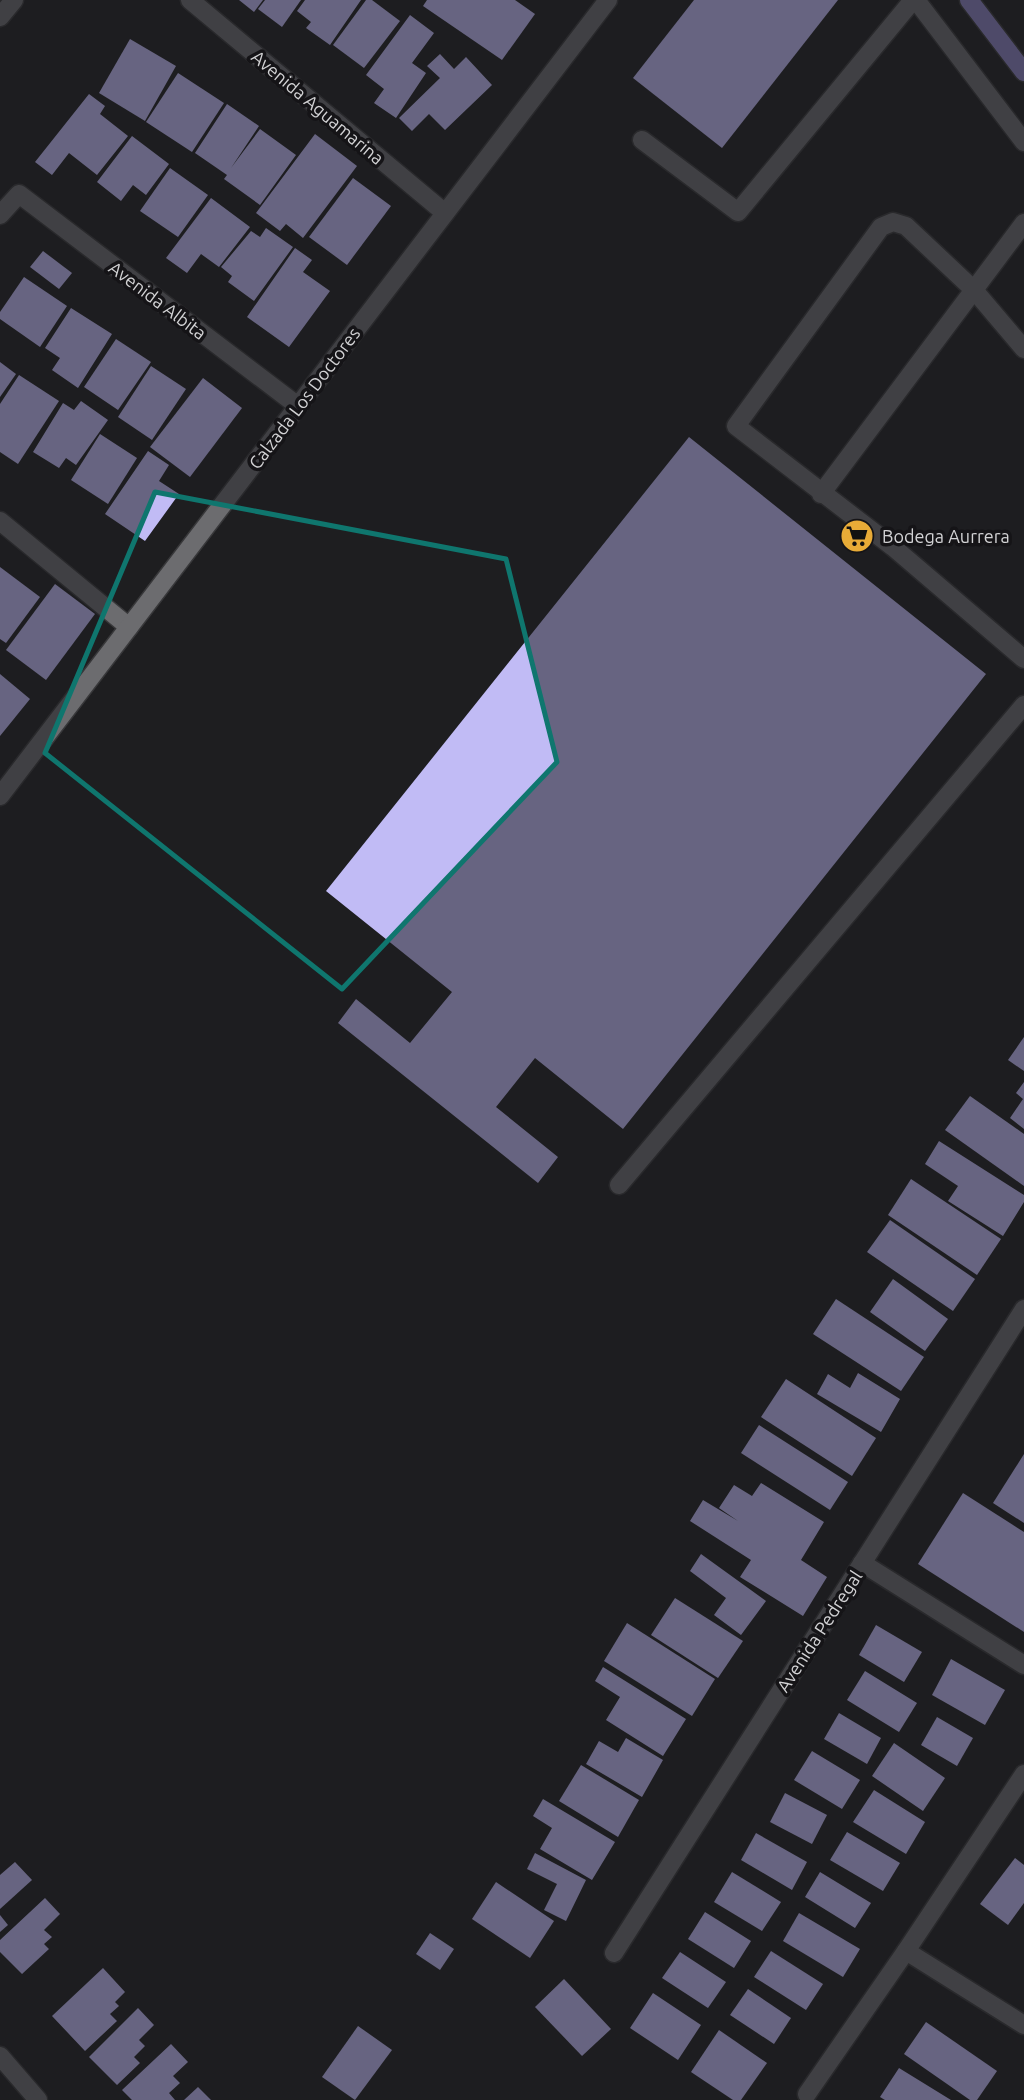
<svg xmlns="http://www.w3.org/2000/svg" width="1024" height="2100" viewBox="0 0 1024 2100" font-family="Ubuntu,sans-serif">
  <style>
    .building { fill: #c1bbf5 }
    .lines { fill: none; stroke-linecap: round; stroke-linejoin: round }
    .minor-casing { stroke: #38383a; stroke-width: 21 }
    .major-casing { stroke: #38383a; stroke-width: 21 }
    .minor { stroke: #6c6c6f; stroke-width: 18 }
    .major { stroke: #8b82c0; stroke-width: 18 }
    .marked { fill: none; stroke: #0f766e; stroke-width: 5; stroke-linejoin: round }
    .labels { text-anchor: middle; dominant-baseline: central; stroke-width: 7; stroke-linejoin: round; paint-order: stroke }
    .street-label { font-size: 18px; fill: #d2d2d4; stroke: #151417 }
    .poi-label { font-size: 18px; fill: #d2d2d4; stroke: #151417; text-anchor: start }
  </style>
  <rect width="100%" height="100%" fill="#1e1e20"/>
  <g class="building">
    <path d="M239,0H263L254,12Z"/>
    <path d="M265,0H301L282,27L258,9Z"/>
    <path d="M305,0H361L330,45L306,28L311,22L297,11Z"/>
    <path d="M366,0H372L400,21L364,68L333,45Z"/>
    <path d="M427,0H515L535,14L502,60L423,6Z"/>
    <path d="M694,0H838L722,148L633,78Z"/>
    <path d="M410,15L434,33L412,63L426,73L396,118L374,103L384,89L366,75Z"/>
    <path d="M130,39L176,66L145,121L99,93Z"/>
    <path d="M440,54L454,69L466,57L492,85L445,130L429,114L412,131L399,118L440,78L427,66Z"/>
    <path d="M178,73L224,103L192,152L146,122Z"/>
    <path d="M89,94L105,106L100,114L128,136L97,175L69,153L52,175L35,162Z"/>
    <path d="M227,104L259,126L231,168L260,129L296,155L260,205L224,179L227,175L195,153Z"/>
    <path d="M315,134L357,166L303,238L286,224L280,231L256,213Z"/>
    <path d="M132,136L169,164L146,195L133,185L121,201L97,182Z"/>
    <path d="M170,168L208,195L178,237L140,211Z"/>
    <path d="M353,178L391,206L347,265L309,237Z"/>
    <path d="M211,198L250,227L219,267L201,254L187,273L166,258Z"/>
    <path d="M266,228L293,247L254,301L228,282L232,276L221,267L251,231L260,237Z"/>
    <path d="M295,248L312,260L303,272L330,291L289,347L247,317Z"/>
    <path d="M43,251L72,273L59,289L30,267Z"/>
    <path d="M24,277L67,306L40,347L0,319V312Z"/>
    <path d="M71,308L112,334L78,388L52,370L60,358L45,348Z"/>
    <path d="M116,339L151,362L118,410L84,387Z"/>
    <path d="M0,362L16,374L0,397Z"/>
    <path d="M151,366L186,389L152,440L118,417Z"/>
    <path d="M19,375L59,401L18,464L0,452V404Z"/>
    <path d="M203,378L242,408L190,477L150,447Z"/>
    <path d="M81,401L108,420L76,465L66,458L59,468L33,452L63,403L74,410Z"/>
    <path d="M100,434L137,458L108,504L71,480Z"/>
    <path d="M689,437L986,674L623,1129L535,1058L496,1107L558,1157L538,1183L338,1023L356,999L410,1043L452,992L326,891Z"/>
    <path d="M148,451L169,465L159,481L179,494L145,541L105,514Z"/>
    <path d="M0,567L40,597L6,643L0,639Z"/>
    <path d="M55,584L95,614L46,680L6,650Z"/>
    <path d="M0,674L30,699L0,736Z"/>
    <path d="M1024,1037V1071L1008,1060Z"/>
    <path d="M1024,1082V1129L1010,1118L1023,1099L1016,1093Z"/>
    <path d="M970,1096L1024,1134V1186L945,1130Z"/>
    <path d="M939,1141L1024,1195V1202L1003,1236L948,1201L958,1186L925,1164Z"/>
    <path d="M911,1179L1001,1239L977,1275L888,1215Z"/>
    <path d="M890,1220L975,1279L953,1311L867,1252Z"/>
    <path d="M893,1279L948,1319L925,1351L870,1312Z"/>
    <path d="M836,1299L924,1357L901,1391L813,1334Z"/>
    <path d="M858,1373L900,1399L881,1432L817,1394L828,1374L850,1388Z"/>
    <path d="M786,1379L876,1438L852,1476L761,1417Z"/>
    <path d="M759,1425L848,1482L830,1510L741,1453Z"/>
    <path d="M1024,1454V1523L993,1503Z"/>
    <path d="M761,1483L824,1522L801,1560L827,1577L803,1616L740,1577L751,1560L690,1521L703,1500L738,1521L719,1508L734,1485L752,1496Z"/>
    <path d="M963,1493L1024,1532V1632L918,1564Z"/>
    <path d="M701,1554L766,1601L741,1635L714,1615L726,1598L690,1571Z"/>
    <path d="M675,1598L743,1641L718,1678L651,1635Z"/>
    <path d="M627,1623L715,1679L692,1716L604,1661Z"/>
    <path d="M876,1625L922,1652L904,1682L859,1655Z"/>
    <path d="M951,1659L1005,1690L985,1725L932,1695Z"/>
    <path d="M603,1667L686,1719L663,1756L606,1720L620,1697L595,1681Z"/>
    <path d="M865,1671L917,1703L899,1732L847,1700Z"/>
    <path d="M839,1713L881,1738L867,1764L824,1739Z"/>
    <path d="M937,1717L973,1738L957,1766L921,1745Z"/>
    <path d="M626,1738L663,1760L642,1797L586,1764L599,1741L618,1752Z"/>
    <path d="M894,1743L945,1778L923,1811L872,1776Z"/>
    <path d="M812,1751L860,1780L842,1809L794,1780Z"/>
    <path d="M581,1765L639,1800L618,1837L559,1801Z"/>
    <path d="M874,1790L925,1822L906,1854L853,1822Z"/>
    <path d="M785,1793L827,1815L812,1844L770,1822Z"/>
    <path d="M543,1799L615,1842L592,1880L540,1849L552,1828L533,1816Z"/>
    <path d="M847,1832L900,1863L883,1891L830,1860Z"/>
    <path d="M756,1833L807,1862L792,1890L741,1860Z"/>
    <path d="M535,1853L586,1880L566,1921L544,1910L557,1884L527,1869Z"/>
    <path d="M1015,1858L1024,1865V1903L1008,1925L980,1904Z"/>
    <path d="M15,1862L32,1880L0,1909V1875Z"/>
    <path d="M732,1872L781,1902L762,1931L714,1902Z"/>
    <path d="M820,1872L871,1903L855,1928L805,1897Z"/>
    <path d="M496,1882L554,1921L530,1958L472,1919Z"/>
    <path d="M45,1898L60,1914L44,1930L52,1937L44,1944L49,1949L22,1974L0,1952V1940Z"/>
    <path d="M705,1912L751,1941L734,1968L688,1939Z"/>
    <path d="M799,1913L860,1949L843,1977L783,1941Z"/>
    <path d="M0,1915L8,1925L0,1932Z"/>
    <path d="M430,1933L454,1949L440,1970L416,1954Z"/>
    <path d="M771,1951L823,1984L806,2010L754,1977Z"/>
    <path d="M680,1952L726,1982L708,2008L662,1978Z"/>
    <path d="M103,1968L125,1992L115,2002L119,2006L110,2014L117,2021L85,2051L52,2016Z"/>
    <path d="M564,1979L611,2029L582,2056L535,2007Z"/>
    <path d="M748,1989L791,2018L774,2044L730,2015Z"/>
    <path d="M653,1993L701,2025L678,2060L630,2028Z"/>
    <path d="M138,2008L154,2025L139,2040L145,2046L134,2057L140,2063L117,2085L89,2057Z"/>
    <path d="M926,2022L997,2071L977,2100H970L904,2054Z"/>
    <path d="M358,2026L392,2050L355,2100L322,2077Z"/>
    <path d="M719,2030L767,2063L741,2100H733L691,2072Z"/>
    <path d="M171,2044L188,2062L173,2076L180,2083L169,2093L175,2100H132L122,2090Z"/>
    <path d="M899,2068L951,2100H885L880,2097Z"/>
    <path d="M198,2087L211,2100H184Z"/>
  </g>
  <g class="lines">
    <defs>
      <g id="minor">
        <path d="M190,0L445,213"/>
        <path d="M916,0L1024,142"/>
        <path d="M0,17L14,0"/>
        <path d="M642,140L738,212L913,0"/>
        <path d="M0,215L19,194L298,406"/>
        <path d="M1024,349L974,290L906,226L893,222L881,227L736,426L893,547L1024,659"/>
        <path d="M821,494L1024,223"/>
        <path d="M0,521L129,627"/>
        <path d="M0,796L608,0"/>
        <path d="M619,1185L1024,705"/>
        <path d="M862,1563L1024,1665"/>
        <path d="M906,1951L1024,2025"/>
        <path d="M614,1953L1024,1309"/>
        <path d="M0,2056L38,2100"/>
        <path d="M807,2094L906,1951L1024,1774"/>
      </g>
      <path id="major" d="M969,0L1024,72"/>
    </defs>
    <use href="#minor" class="minor-casing"/>
    <use href="#major" class="major-casing"/>
    <use href="#minor" class="minor"/>
    <use href="#major" class="major"/>
  </g>
  <path d="M0 0H1024V2100H0ZM155,492L506,559L557,762L342,989L45,753Z" fill="#1e1e20" fill-opacity=".55" fill-rule="evenodd"/>
  <path class="marked" d="M155,492L506,559L557,762L342,989L45,753Z"/>
  <defs>
    <symbol id="supermarket-disc" viewBox="-11 -11 22 22"><circle r="9.5" fill="#e8ab37" stroke="#151417"/><path d="M-6-5.5h2.5l.6 2H6L4.5 2H-2.5L-4.4-4H-6ZM-1.5 3.2a1.3 1.3 0 1 0 .1 0ZM3 3.2a1.3 1.3 0 1 0 .1 0Z" fill="#111"/></symbol>
  </defs>
  <g fill-rule="evenodd">
    <use href="#supermarket-disc" x="838" y="517" width="38" height="38"/>
  </g>
  <g class="labels">
    <g class="street-label">
      <text transform="translate(318 107) rotate(40)">Avenida Aguamarina</text>
      <text transform="translate(158 300) rotate(37)">Avenida Albita</text>
      <text transform="translate(304 398) rotate(-53)">Calzada Los Doctores</text>
      <text transform="translate(819 1631) rotate(-57)">Avenida Pedregal</text>
    </g>
    <g class="poi-label">
      <text x="882" y="536">Bodega Aurrera</text>
    </g>
  </g>
</svg>
